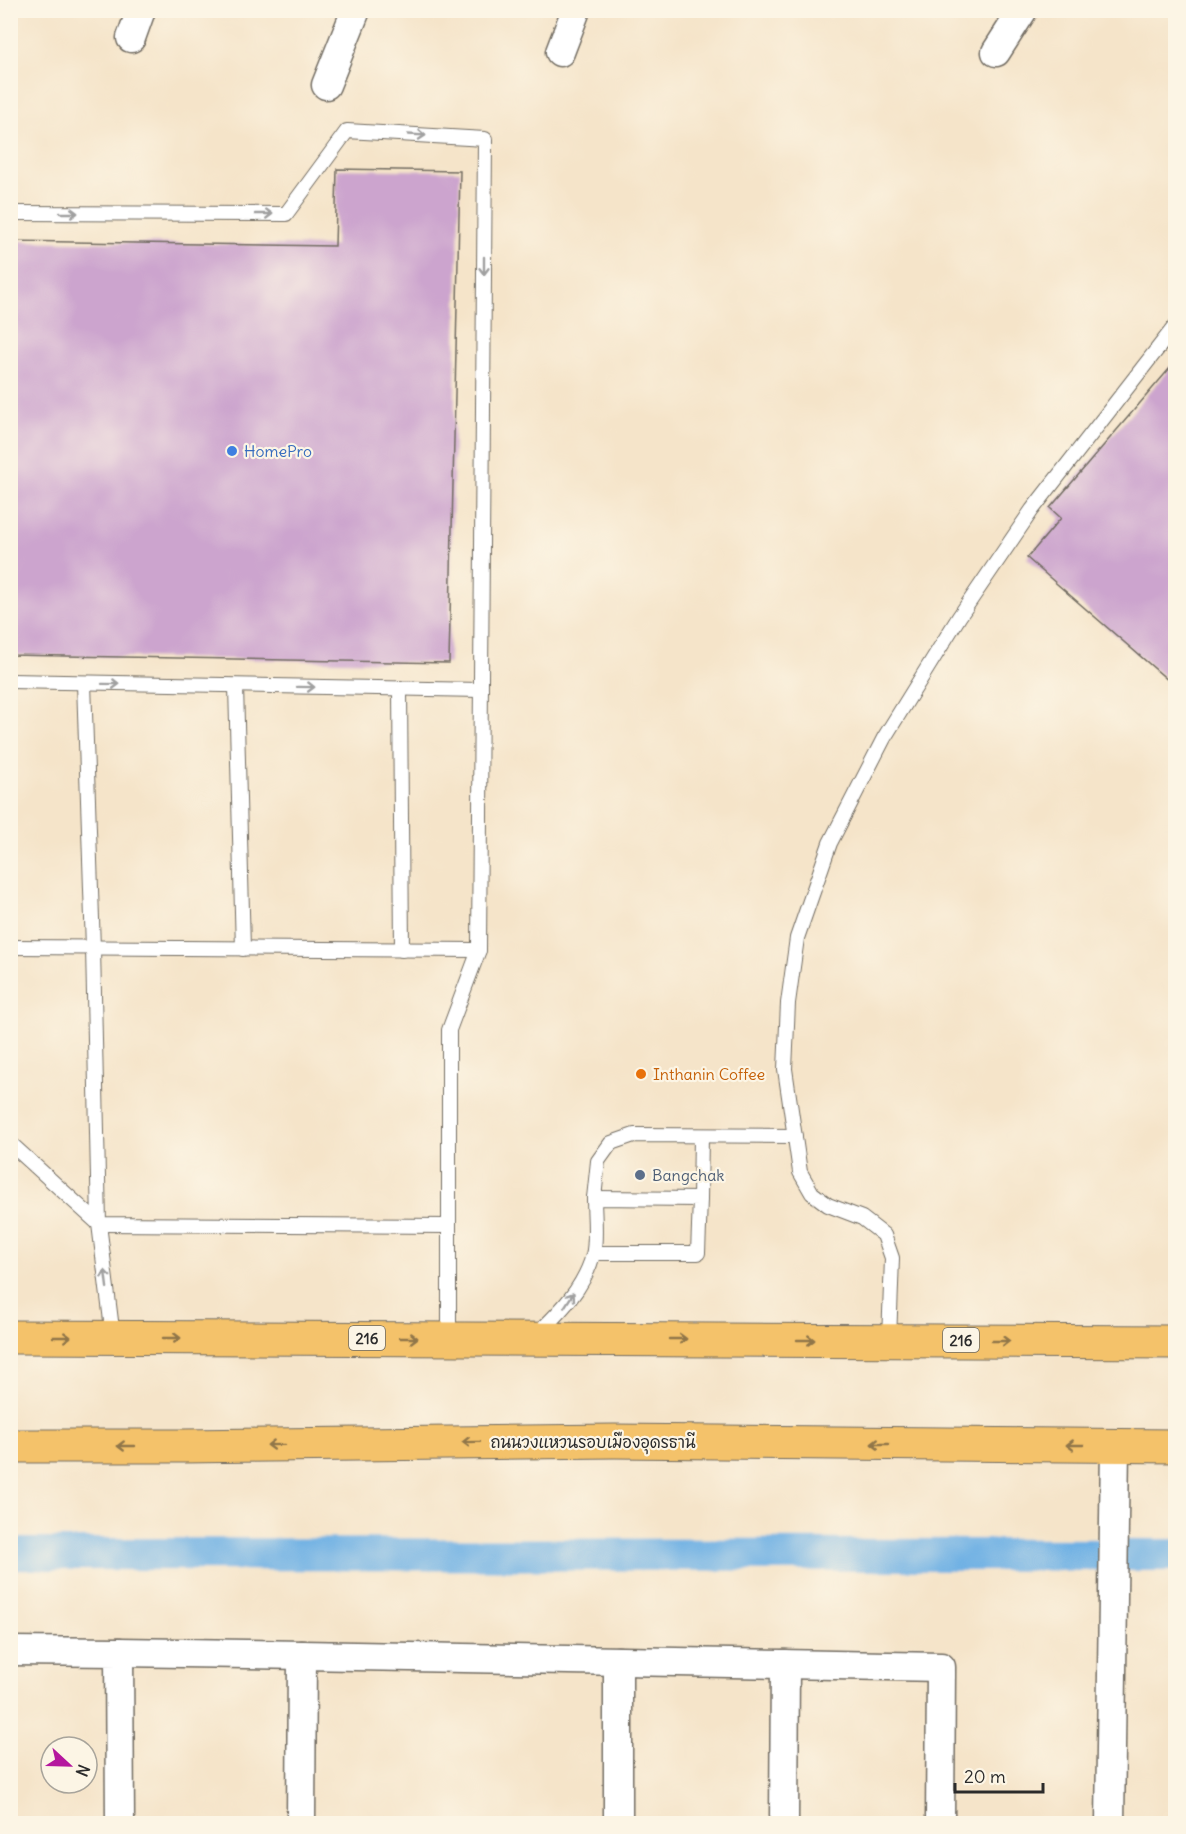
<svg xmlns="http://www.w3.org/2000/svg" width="1186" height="1834" viewBox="0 0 1186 1834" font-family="Delius,'Playpen Sans Thai',sans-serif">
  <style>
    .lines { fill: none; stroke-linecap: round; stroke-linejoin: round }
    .canal { stroke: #70b1e4; stroke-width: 32 }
    .building { fill: #cca4ce }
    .lane-casing { stroke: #726c62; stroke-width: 16 }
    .street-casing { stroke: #726c62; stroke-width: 31 }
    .highway-casing { stroke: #726c62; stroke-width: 35 }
    .lane { stroke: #fff; stroke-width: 14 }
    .street { stroke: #fff; stroke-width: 28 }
    .highway { stroke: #f4c26a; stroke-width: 33 }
    .oneway { stroke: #a0a0a0 }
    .oneway2 { stroke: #90764a }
    .shop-dot { fill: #3f7fe0; stroke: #fcf5e5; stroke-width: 2 }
    .food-dot { fill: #e8710a; stroke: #fcf5e5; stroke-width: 2 }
    .service-dot { fill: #5c6f8a; stroke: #fcf5e5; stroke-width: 2 }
    .labels { text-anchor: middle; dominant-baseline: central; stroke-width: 4.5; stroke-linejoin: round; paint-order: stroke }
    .shield { fill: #fcf5e5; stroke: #6a6863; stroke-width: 1.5 }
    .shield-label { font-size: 15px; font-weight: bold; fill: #2b2b2b }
    .shop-label { font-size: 16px; fill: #366cbe; stroke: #fcf5e5; text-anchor: start }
    .food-label { font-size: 16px; fill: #c56008; stroke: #fcf5e5; text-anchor: start }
    .service-label { font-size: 16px; fill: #4e5e75; stroke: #fcf5e5; text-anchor: start }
    .street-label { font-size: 16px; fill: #2b2b2b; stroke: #fcf5e5 }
  </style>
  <rect width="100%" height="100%" fill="#fcf5e5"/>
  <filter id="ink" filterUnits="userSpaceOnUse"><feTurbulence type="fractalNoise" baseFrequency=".0167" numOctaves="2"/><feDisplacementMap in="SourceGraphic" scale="12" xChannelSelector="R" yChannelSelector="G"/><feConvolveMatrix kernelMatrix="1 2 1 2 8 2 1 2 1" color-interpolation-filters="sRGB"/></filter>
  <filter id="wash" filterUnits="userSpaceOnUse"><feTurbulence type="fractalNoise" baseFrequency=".008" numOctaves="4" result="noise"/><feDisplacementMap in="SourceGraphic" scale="24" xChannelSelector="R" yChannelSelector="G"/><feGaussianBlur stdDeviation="1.35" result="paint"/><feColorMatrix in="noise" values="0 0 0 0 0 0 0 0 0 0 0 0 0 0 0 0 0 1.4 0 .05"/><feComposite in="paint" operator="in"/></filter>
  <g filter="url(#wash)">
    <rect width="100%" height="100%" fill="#f5e4c9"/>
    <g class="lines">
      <path class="canal" d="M10,1554L1176,1555"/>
    </g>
    <g id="blocks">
      <g class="building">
        <path d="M337,169L460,171L449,663L10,655V241L335,246Z"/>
        <path d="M1176,361V687L1027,558L1061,518L1050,508Z"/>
      </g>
    </g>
  </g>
  <g filter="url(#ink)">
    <use href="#blocks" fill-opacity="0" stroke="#726c62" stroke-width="1.5"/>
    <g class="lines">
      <defs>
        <g id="lane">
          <path d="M10,213L286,214L347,131L485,139L479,950L449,1030V1338"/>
          <path d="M10,681L481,690"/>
          <path d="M84,683L93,948L99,1224L449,1226"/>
          <path d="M236,686L243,949"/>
          <path d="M400,688L402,950"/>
          <path d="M10,947L479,950"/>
          <path d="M10,1143L99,1224L113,1337"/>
          <path d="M594,1198L598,1161L611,1143L634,1135L795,1136"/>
          <path d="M700,1199L701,1136"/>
          <path d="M536,1335C560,1312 584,1288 593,1255C597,1240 594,1214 594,1198L700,1199L698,1253H594"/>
          <path d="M889,1340L892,1258L884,1235L862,1218L828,1205L812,1193L800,1172L785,1069L788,1003L797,938L830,843L884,738L959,617L1032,510L1176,325"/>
        </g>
        <g id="street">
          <path d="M131,38L141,10"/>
          <path d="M560,52L576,10"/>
          <path d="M996,52L1023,10"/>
          <path d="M326,85L356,10"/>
          <path d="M10,1651L119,1652L120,1824"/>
          <path d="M119,1652L302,1655L301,1824"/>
          <path d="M302,1655L941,1667L940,1824"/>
          <path d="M618,1824V1661"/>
          <path d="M784,1824L785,1664"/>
          <path d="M1110,1824L1115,1445"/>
        </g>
        <g id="highway">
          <path d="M10,1337L1176,1342"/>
          <path d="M10,1446H184L614,1441L1176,1446"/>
        </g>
      </defs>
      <use href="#lane" class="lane-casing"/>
      <use href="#street" class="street-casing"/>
      <use href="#highway" class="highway-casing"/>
      <use href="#lane" class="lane"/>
      <use href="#street" class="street"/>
      <use href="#highway" class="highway"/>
    </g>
    <defs><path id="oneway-shaft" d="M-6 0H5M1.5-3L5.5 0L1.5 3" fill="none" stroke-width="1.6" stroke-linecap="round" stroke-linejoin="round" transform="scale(1.5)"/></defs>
    <g class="oneway">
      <use href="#oneway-shaft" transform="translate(417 135) rotate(3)"/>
      <use href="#oneway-shaft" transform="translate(69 213)"/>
      <use href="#oneway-shaft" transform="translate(264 214)"/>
      <use href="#oneway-shaft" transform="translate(484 266) rotate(90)"/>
      <use href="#oneway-shaft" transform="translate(111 684) rotate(1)"/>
      <use href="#oneway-shaft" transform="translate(306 687) rotate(1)"/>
      <use href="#oneway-shaft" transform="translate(106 1279) rotate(-97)"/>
      <use href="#oneway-shaft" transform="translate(569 1300) rotate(-57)"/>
    </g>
    <g class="oneway2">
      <use href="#oneway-shaft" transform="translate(62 1337)"/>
      <use href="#oneway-shaft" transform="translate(172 1338)"/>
      <use href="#oneway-shaft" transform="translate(409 1338)"/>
      <use href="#oneway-shaft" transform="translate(678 1339)"/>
      <use href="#oneway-shaft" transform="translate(806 1340)"/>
      <use href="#oneway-shaft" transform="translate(1001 1341)"/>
      <use href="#oneway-shaft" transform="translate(471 1442) rotate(179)"/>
      <use href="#oneway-shaft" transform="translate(880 1444) rotate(-180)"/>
      <use href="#oneway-shaft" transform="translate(276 1445) rotate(179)"/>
      <use href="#oneway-shaft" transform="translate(1075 1445) rotate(-180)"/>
      <use href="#oneway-shaft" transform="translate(126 1446) rotate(-180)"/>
    </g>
  </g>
  <circle class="shop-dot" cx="232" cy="451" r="6"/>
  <circle class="food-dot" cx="641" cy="1074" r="6"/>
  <circle class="service-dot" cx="640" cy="1175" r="6"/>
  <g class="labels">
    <g class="shield">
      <rect x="349" y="1326" width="36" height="24" rx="4.5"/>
      <rect x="943" y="1328" width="36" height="24" rx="4.5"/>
    </g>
    <g class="shield-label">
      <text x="367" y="1338">216</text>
      <text x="961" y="1340">216</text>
    </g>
    <g class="shop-label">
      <text x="244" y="451">HomePro</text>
    </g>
    <g class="food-label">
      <text x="653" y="1074">Inthanin Coffee</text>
    </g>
    <g class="service-label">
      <text x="652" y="1175">Bangchak</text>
    </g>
    <g class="street-label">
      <text x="593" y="1442">ถนนวงแหวนรอบเมืองอุดรธานี</text>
    </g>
  </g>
  <rect width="1186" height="1834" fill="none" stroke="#fcf5e5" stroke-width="36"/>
  <g transform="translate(69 1765) rotate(112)"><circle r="28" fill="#fcf5e5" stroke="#a8a49b" stroke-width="1.5"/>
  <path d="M0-4.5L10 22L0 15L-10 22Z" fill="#b5179e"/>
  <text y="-9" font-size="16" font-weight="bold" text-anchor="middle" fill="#2b2b2b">N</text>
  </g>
  <path d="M955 1783v9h88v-9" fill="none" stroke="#2b2b2b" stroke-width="3"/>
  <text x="964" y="1783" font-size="18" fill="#2b2b2b" stroke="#fcf5e5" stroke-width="4.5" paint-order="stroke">20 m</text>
</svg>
